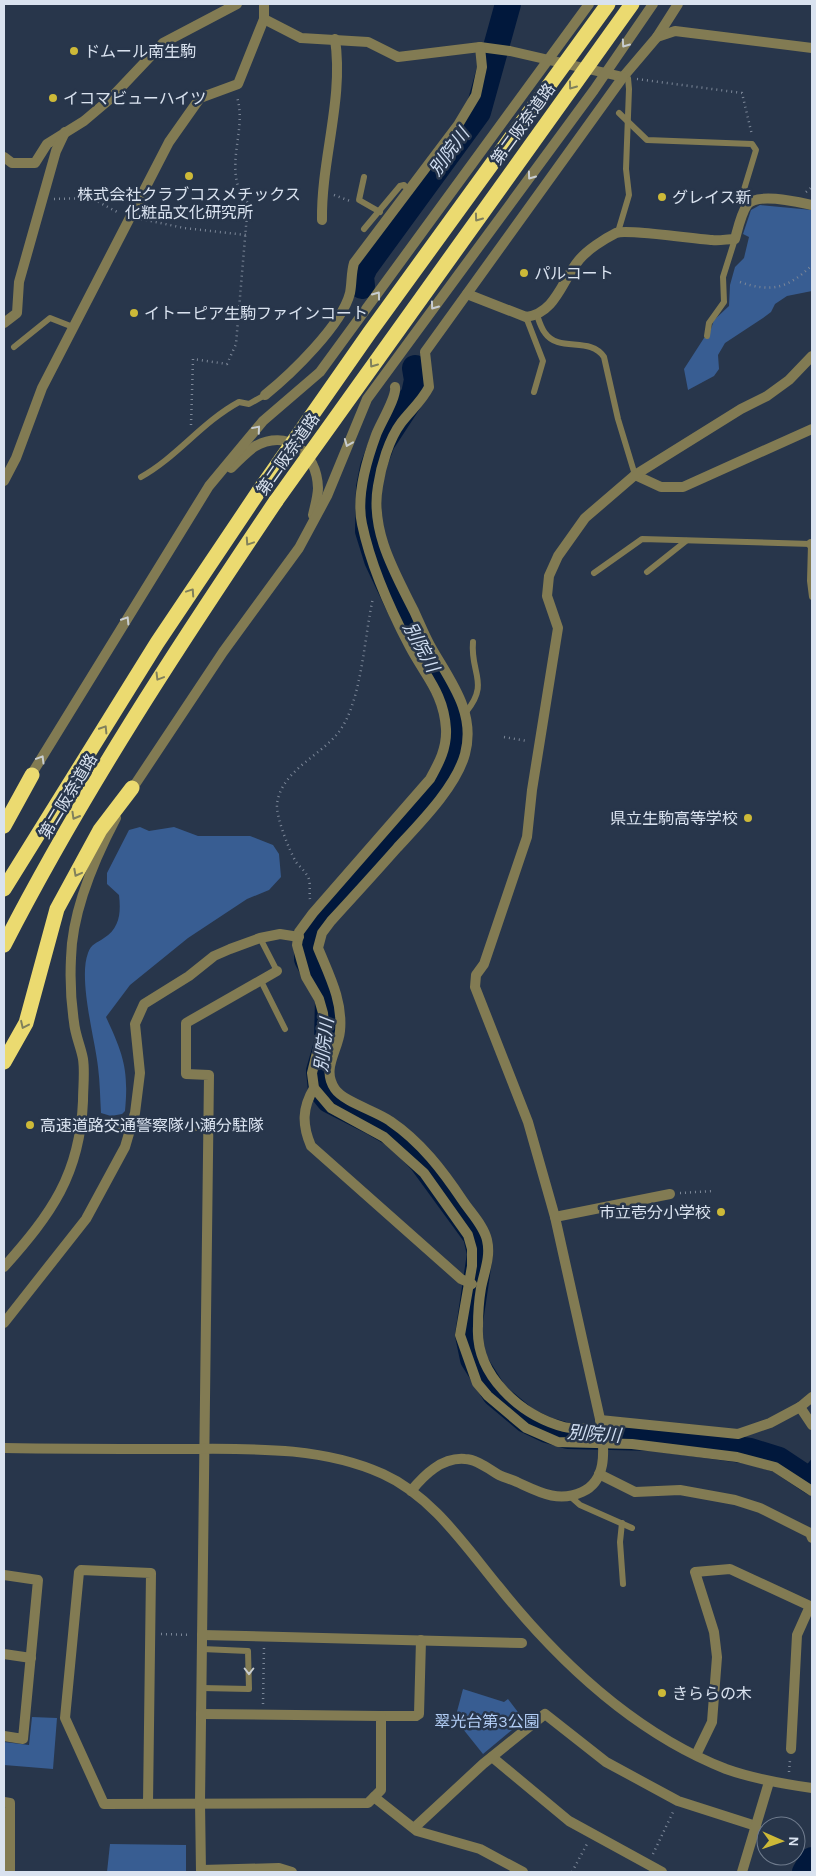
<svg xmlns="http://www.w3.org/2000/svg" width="816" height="1876" viewBox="0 0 816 1876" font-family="Karla,'Noto Sans JP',sans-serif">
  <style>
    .green { fill: #385d92 }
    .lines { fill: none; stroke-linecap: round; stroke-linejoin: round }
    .stream { stroke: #01183c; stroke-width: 4.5 }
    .river { stroke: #01183c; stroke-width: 26 }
    .path { stroke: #7c8798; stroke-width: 2.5; stroke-dasharray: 1 4; stroke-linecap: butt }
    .service { stroke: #827b53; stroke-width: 6 }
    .minor { stroke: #827b53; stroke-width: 10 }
    .tertiary { stroke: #827b53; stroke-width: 10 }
    .motorway { stroke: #ebda70; stroke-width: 15 }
    .minor-bridge { stroke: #827b53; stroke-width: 10 }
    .motorway-bridge { stroke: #ebda70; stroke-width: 15 }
    .oneway { stroke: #c8cdd0 }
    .oneway2 { stroke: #80805c }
    .poi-dot { fill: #cdb938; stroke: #28364b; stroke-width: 2 }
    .labels { text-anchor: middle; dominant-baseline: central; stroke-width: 5; stroke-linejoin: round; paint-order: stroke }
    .poi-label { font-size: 16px; fill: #d9e2ef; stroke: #28364b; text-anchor: start }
    .street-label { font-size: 16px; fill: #d9e2ef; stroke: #28364b }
    .park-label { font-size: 16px; fill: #b2cdf5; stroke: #28364b }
    .water-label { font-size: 18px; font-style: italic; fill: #d0def2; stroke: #28364b }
  </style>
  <rect width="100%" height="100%" fill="#28364b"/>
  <g class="green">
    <path d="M760,205L812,210V291L787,296L775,304L771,312L763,318L725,343L718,355L719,369L714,376L688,390L684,369L704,338H708L714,320L729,306L730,285L735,267L744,258L749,237L743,234L751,210Z"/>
    <path d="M140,827L149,831L174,827L198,836H250L273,845L279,854L281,877L269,890L247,899L188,938L130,985L106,1017C123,1054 129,1069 125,1111L122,1114L111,1116L101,1113C100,1098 100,1082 98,1067C95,1039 78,979 88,953C91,944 97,943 104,938C120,928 121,912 119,895L107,884V873L129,830Z"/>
    <path d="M463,1689L504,1702L508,1699L524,1720L483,1754L455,1719Z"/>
    <path d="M32,1717L57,1718L53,1769L4,1765V1742L29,1745Z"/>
    <path d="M110,1844L186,1845V1872H107Z"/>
  </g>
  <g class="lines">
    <path class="stream" d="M801,1476L812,1462"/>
    <g class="river">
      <path d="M362,286L361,276L365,267L478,112L508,4"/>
      <path d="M415,368L417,380L414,394L382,443L373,467L369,487L368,531L377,560L403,615L445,691L454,713L457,736L447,768L426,799L307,935V959L328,998L327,1043L319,1071L321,1090L329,1100L374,1123L393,1134L408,1147L422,1162L476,1236L480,1254L468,1335L473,1359L495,1394L526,1420L547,1430L568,1436L655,1438L750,1451L779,1460L812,1482"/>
      <path d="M805,1872L812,1860"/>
    </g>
    <g class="path">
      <path d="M637,79L742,93L752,135"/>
      <path d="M806,192L812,187"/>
      <path d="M334,195L350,201"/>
      <path d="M54,199L91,198L119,213"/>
      <path d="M141,219L184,228L246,235"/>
      <path d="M740,282C771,293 789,288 812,265"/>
      <path d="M191,425L193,359L227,364L236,344L248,203C245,198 240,192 238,186C229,157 246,126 237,97"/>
      <path d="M504,737L527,741"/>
      <path d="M310,899C309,893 311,883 308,877C305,871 300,867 296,862C289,850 276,817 277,804C281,771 320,756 338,733C362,703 364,637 373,598"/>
      <path d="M680,1193L713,1191"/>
      <path d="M161,1634L191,1635"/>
      <path d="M263,1704L264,1647"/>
      <path d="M789,1772L790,1760"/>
      <path d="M653,1854L673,1812"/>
      <path d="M572,1872L587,1844"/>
    </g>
    <g class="service">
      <path d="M619,113L647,140L752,144L756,150L742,196L748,203"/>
      <path d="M364,177L359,200L380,212"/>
      <path d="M364,229L400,186L404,185L409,191"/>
      <path d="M618,232L629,195L626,169L629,89L628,78L623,77"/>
      <path d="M537,315C539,321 541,328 545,333C559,353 590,336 604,357L618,419L635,475"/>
      <path d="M526,317L543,361L534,392"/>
      <path d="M707,336L709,323L724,302L723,277L735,239"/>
      <path d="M14,347L50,318L73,327"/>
      <path d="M141,477C177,457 202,422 239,402L249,404L265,395"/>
      <path d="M647,572L686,541"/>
      <path d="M594,573L642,539L811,544L810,581L812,597"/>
      <path d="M466,712C490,683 470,673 473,642"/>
      <path d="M260,938L277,971"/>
      <path d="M260,979L285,1029"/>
      <path d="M571,1497L580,1505L632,1528"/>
      <path d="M622,1523L620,1542L623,1584"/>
      <path d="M202,1688L249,1689L248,1651L202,1649"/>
    </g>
    <g class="minor">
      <path d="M264,19L301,38L368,42L398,57L480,47L510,51L623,77L657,37L675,31L812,48"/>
      <path d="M657,37L678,4"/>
      <path d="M4,157L12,163H35L47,144L84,121L110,99L163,43L237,4"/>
      <path d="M322,220C321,160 344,99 335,39"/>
      <path d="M467,294L526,317C556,313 562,280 579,260C587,250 604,239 616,233C626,229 696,239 712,240C720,241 727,239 735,239C738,228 741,214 747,205C757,192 798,202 812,205"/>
      <path d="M4,323L17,313L19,282L56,151L65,132"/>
      <path d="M395,387C397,397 380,424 376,435C366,462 356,496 362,524C371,567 390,609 410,647C426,677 444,694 446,729C447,748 439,763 430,779L313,913L299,932L297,945L306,977L319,999L323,1013L324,1024L312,1073L314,1088L331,1108L384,1137L424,1173L468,1235L472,1249V1266L460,1335L477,1383L488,1396L526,1428L558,1442L632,1444L737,1457L775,1467L812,1491"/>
      <path d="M265,395C291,374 342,325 350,293C352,283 351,273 354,263L458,125L476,95L482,67L480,47"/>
      <path d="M635,475L661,487H683L812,429"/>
      <path d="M4,481L16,458L42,388L169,142L200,98L238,84L264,19V4"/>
      <path d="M811,544H812"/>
      <path d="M314,1088C302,1108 302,1125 311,1146L461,1279L472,1284"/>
      <path d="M82,1126H103"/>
      <path d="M176,1126H207"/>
      <path d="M555,1217L670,1194"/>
      <path d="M4,1323L86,1219L125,1147L135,1113L140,1073L135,1024L144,1004L189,976L214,956L230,949L260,938L280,934L299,937"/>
      <path d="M800,1407L812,1425"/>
      <path d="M602,1428C590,1428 576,1430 564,1427C520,1415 475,1375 478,1326C478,1313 479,1300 481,1288C484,1272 491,1257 487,1240C484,1226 471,1213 463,1201C443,1171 421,1142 390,1121C376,1111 344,1102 335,1089C321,1069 338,1051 340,1031C343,1001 329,975 318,948L322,933L331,921C353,897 375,873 397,848C420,823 456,787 465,754C476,713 451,682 432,649C425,637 420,624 414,611C395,573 370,531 378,486C381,466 389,439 401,423C410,411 422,401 429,387L425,352L623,77"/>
      <path d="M599,1474L635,1492L680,1490L735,1500L760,1508L810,1533L812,1538"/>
      <path d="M411,1491C424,1475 442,1457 465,1459C476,1459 489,1469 499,1475C505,1478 511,1479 517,1482C539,1492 558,1503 582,1492C607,1481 604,1451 602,1428L555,1217L528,1122L475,987L476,975L484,964L527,837L532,790L558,628L547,596L549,576L558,556L585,518L635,475L741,409L767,396L789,380L812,356"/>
      <path d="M4,1575L38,1580L23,1739L4,1736"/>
      <path d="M202,1635L522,1643"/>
      <path d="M4,1654L31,1658"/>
      <path d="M381,1716H416L419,1714L421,1640"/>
      <path d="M696,1755L712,1722L717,1657L714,1632L695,1572L730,1569L810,1606L797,1635L791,1749"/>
      <path d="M492,1757L569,1821L662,1872"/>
      <path d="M374,1797L417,1831L480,1849L523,1872"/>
      <path d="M4,1802L10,1803V1872"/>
      <path d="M148,1803L151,1573L81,1570L79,1572L65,1718L104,1804L368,1803L381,1790V1716L201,1714"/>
      <path d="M414,1828L483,1764L545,1714L606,1762L678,1801L756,1826"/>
      <path d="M201,1870L279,1868L292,1872"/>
      <path d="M201,1872L200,1802L209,1075L186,1074V1023L277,971"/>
      <path d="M742,1872L769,1782"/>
    </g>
    <g class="tertiary">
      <path d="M231,468C238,461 246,453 254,447C287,428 317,452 318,488C318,496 315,506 313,515"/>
      <path d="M28,780L209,486L263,421L320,372L589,4"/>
      <path d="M130,792L223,652L299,548L327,496L367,399L594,90L653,4"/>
      <path d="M4,1267C51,1214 80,1175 83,1101C83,1087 85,1072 83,1059C81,1047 75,1035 74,1022C71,1002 70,978 71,958C72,912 95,858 116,818"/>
      <path d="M600,1420L738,1434L770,1423L800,1407L812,1397"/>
      <path d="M4,1448C61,1449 119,1449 176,1449C246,1449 319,1445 383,1474C432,1496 466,1547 499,1587C560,1663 634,1733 726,1769C754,1779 783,1784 812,1788"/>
    </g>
    <g class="motorway">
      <path d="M4,826L32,775"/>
      <path d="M4,889L157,643L259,491"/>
      <path d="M4,945C83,791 179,645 276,501"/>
      <path d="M4,1062L26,1023L57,909L100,830L132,788"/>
    </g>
    <path class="minor-bridge" d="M103,1126H176"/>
    <g class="motorway-bridge">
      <path d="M259,491L370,332L608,4"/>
      <path d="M276,501L632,4"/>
    </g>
  </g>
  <defs><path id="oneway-chevron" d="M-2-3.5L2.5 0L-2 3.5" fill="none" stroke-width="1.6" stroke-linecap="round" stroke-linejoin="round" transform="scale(1.25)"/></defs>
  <g class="oneway">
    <use href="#oneway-chevron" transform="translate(625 44) rotate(125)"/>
    <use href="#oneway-chevron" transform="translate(531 176) rotate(126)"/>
    <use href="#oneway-chevron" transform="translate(377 295) rotate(-54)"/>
    <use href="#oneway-chevron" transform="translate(434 306) rotate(126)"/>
    <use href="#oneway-chevron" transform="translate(257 429) rotate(-50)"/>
    <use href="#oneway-chevron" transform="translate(348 443) rotate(112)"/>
    <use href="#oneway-chevron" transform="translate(126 620) rotate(-58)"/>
    <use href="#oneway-chevron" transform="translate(41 759) rotate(-59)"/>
    <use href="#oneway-chevron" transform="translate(249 1671) rotate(90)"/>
  </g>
  <g class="oneway2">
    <use href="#oneway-chevron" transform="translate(572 86) rotate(126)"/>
    <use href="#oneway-chevron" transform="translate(478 218) rotate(126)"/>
    <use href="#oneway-chevron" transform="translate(373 364) rotate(125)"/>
    <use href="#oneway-chevron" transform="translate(249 542) rotate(124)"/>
    <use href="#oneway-chevron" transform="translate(191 592) rotate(-56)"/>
    <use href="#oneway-chevron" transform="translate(159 677) rotate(121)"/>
    <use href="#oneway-chevron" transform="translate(104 729) rotate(-58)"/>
    <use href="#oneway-chevron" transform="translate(75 816) rotate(120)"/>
    <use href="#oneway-chevron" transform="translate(77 873) rotate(118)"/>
    <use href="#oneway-chevron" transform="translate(24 1025) rotate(115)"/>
  </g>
  <g class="poi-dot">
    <circle cx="74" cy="51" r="5"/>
    <circle cx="53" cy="98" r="5"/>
    <circle cx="189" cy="176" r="5"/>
    <circle cx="662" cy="197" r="5"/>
    <circle cx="524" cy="273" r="5"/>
    <circle cx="134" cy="313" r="5"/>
    <circle cx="748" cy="818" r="5"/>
    <circle cx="30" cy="1125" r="5"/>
    <circle cx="721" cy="1212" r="5"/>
    <circle cx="662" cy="1693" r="5"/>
  </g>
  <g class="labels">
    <g class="poi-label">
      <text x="84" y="51">ドムール南生駒</text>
      <text x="63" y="98">イコマビューハイツ</text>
      <text x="189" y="194" text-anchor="middle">株式会社クラブコスメチックス<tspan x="189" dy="18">化粧品文化研究所</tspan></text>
      <text x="672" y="197">グレイス新</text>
      <text x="534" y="273">パルコート</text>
      <text x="144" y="313">イトーピア生駒ファインコート</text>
      <text x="738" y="818" text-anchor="end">県立生駒高等学校</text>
      <text x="40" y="1125">高速道路交通警察隊小瀬分駐隊</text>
      <text x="711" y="1212" text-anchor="end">市立壱分小学校</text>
      <text x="672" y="1693">きららの木</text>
    </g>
    <g class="street-label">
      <text transform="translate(523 124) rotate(-54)">第二阪奈道路</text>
      <text transform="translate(288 454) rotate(-55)">第二阪奈道路</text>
      <text transform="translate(68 796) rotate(-59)">第二阪奈道路</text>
    </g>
    <g class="park-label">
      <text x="487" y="1721">翠光台第3公園</text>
    </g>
    <g class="water-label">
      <text transform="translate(449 152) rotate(-54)">別院川</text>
      <text transform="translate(421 647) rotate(61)">別院川</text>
      <text transform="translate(324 1045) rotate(-83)">別院川</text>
      <text transform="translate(594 1434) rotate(4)">別院川</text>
    </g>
  </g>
  <rect width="816" height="1876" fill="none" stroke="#d9e2ef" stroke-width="10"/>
  <g transform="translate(781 1841) rotate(92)"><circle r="24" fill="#28364b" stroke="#6f7b8d"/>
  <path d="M0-4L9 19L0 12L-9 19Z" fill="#cdb938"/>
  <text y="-8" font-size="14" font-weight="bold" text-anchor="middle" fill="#d9e2ef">N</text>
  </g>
</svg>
